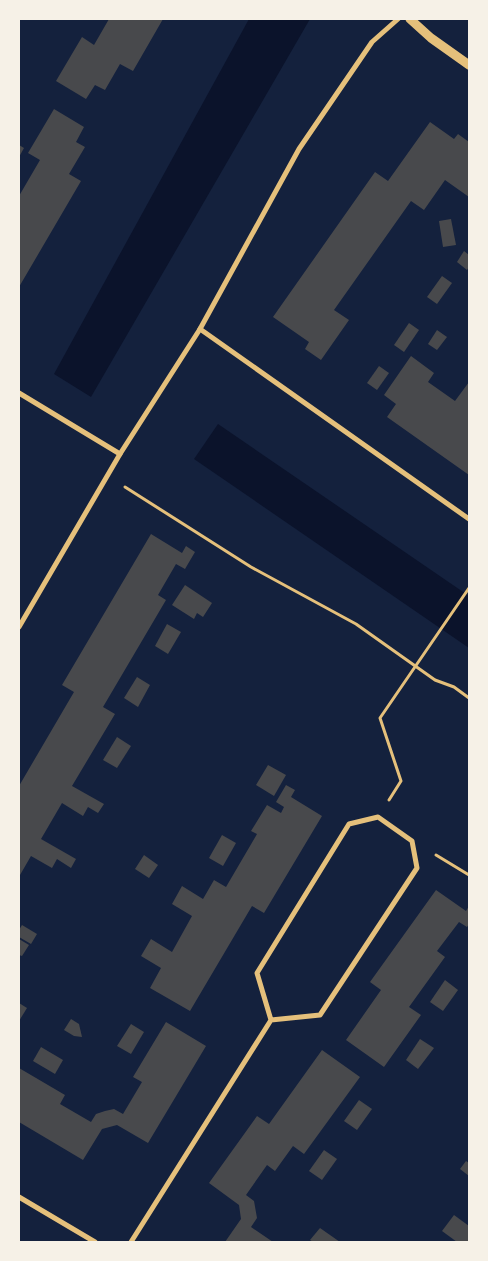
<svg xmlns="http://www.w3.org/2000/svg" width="488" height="1261" viewBox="0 0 488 1261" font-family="Commissioner,sans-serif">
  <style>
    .water { fill: #0b132b }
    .building { fill: #48494c }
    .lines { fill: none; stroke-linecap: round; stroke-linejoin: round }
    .path { stroke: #e5c07b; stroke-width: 3 }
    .minor { stroke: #e5c07b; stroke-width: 5 }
    .tertiary { stroke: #e5c07b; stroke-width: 9 }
  </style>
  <rect width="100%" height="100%" fill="#14213d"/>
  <g class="water">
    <path d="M249,19H310L91,397L54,374Z"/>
    <path d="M218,424L469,596V648L194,459Z"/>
  </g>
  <g class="building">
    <path d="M109,19H163L133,71L120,64L105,90L95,85L86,99L56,81L82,37L94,45Z"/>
    <path d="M54,109L84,127L76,142L85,147L69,174L81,181L19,287V196L40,160L28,153Z"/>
    <path d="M430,122L454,139L458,134L469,142V197L445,180L424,210L411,201L334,310L349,320L321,360L305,349L309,342L273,317L375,172L388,181Z"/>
    <path d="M19,145L24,148L19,157Z"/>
    <path d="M451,219L456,245L443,247L439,221Z"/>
    <path d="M464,251L469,255V267L467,270L457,262Z"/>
    <path d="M442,276L452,283L437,304L427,297Z"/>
    <path d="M409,323L419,330L404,352L394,345Z"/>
    <path d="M437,330L447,337L437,350L428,344Z"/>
    <path d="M411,356L434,373L428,382L455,401L469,382V475L387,417L396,404L384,395Z"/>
    <path d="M379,366L389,373L377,390L367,383Z"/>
    <path d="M151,534L182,553L186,546L195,552L185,569L176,564L158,595L166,600L103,707L115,714L72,786L104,804L98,813L88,807L83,816L62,803L41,839L76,859L71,868L57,859L52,868L31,856L20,875L19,874V786L74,692L62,685Z"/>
    <path d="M185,585L212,603L203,617L197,613L194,619L172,605Z"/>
    <path d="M167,624L181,632L168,654L155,646Z"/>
    <path d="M137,677L150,685L138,707L124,698Z"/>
    <path d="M117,737L131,746L117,768L103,760Z"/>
    <path d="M268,765L286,775L274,796L256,785Z"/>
    <path d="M286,785L295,790L291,797L322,816L264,913L252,906L190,1011L150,988L161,968L141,956L151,939L172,952L192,916L172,904L182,886L203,899L214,880L226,887L257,834L251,831L267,805L281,813L284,807L276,802Z"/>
    <path d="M222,835L236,843L223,866L209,858Z"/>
    <path d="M144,855L158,865L149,878L135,869Z"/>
    <path d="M436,890L466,911L469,906V924L467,927L459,922L437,951L445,957L409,1007L421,1015L384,1067L346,1040L381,990L370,982Z"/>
    <path d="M22,925L37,934L31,944L19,937V930Z"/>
    <path d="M19,939L29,945L22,956L19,955Z"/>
    <path d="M445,980L458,990L443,1011L430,1002Z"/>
    <path d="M19,1003L27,1008L19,1021Z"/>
    <path d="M71,1019L79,1024L82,1037L74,1036L64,1030Z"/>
    <path d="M166,1022L206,1046L148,1143L117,1125L102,1129L83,1160L19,1122V1068L65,1095L60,1104L91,1122L96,1114L105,1111L114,1109L123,1114L142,1082L133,1077Z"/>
    <path d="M131,1024L144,1032L131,1054L117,1046Z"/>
    <path d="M420,1039L434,1048L418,1069L406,1060Z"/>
    <path d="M41,1047L63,1060L55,1074L33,1061Z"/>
    <path d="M322,1050L360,1077L304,1154L293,1146L275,1171L267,1165L246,1195L254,1201L257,1218L251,1227L273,1242H225L241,1219L239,1205L209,1183L257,1116L269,1124Z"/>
    <path d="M359,1100L372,1109L357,1130L344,1121Z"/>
    <path d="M324,1150L337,1159L322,1180L309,1171Z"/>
    <path d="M466,1161L469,1163V1176L460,1169Z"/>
    <path d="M454,1215L469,1226V1242H457L442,1231Z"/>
    <path d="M320,1228L340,1242H313L310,1240Z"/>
  </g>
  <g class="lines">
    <g class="path">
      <path d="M125,487L251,567L356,624L435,680L454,687L469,698"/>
      <path d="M389,800L401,781L380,718L469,588"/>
      <path d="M436,855L469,875"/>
    </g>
    <g class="minor">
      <path d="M200,329L469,519"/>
      <path d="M19,393L120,454"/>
      <path d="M19,627L120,454L200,329L299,149L372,42L398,19"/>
      <path d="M19,1197L95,1242"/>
      <path d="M131,1242L271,1020L257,973L349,824L378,817L412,841L417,868L320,1015L271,1020"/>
    </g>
    <path class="tertiary" d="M410,19L431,38L469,65"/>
  </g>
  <rect width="488" height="1261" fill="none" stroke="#f6f1e7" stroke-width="40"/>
</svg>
